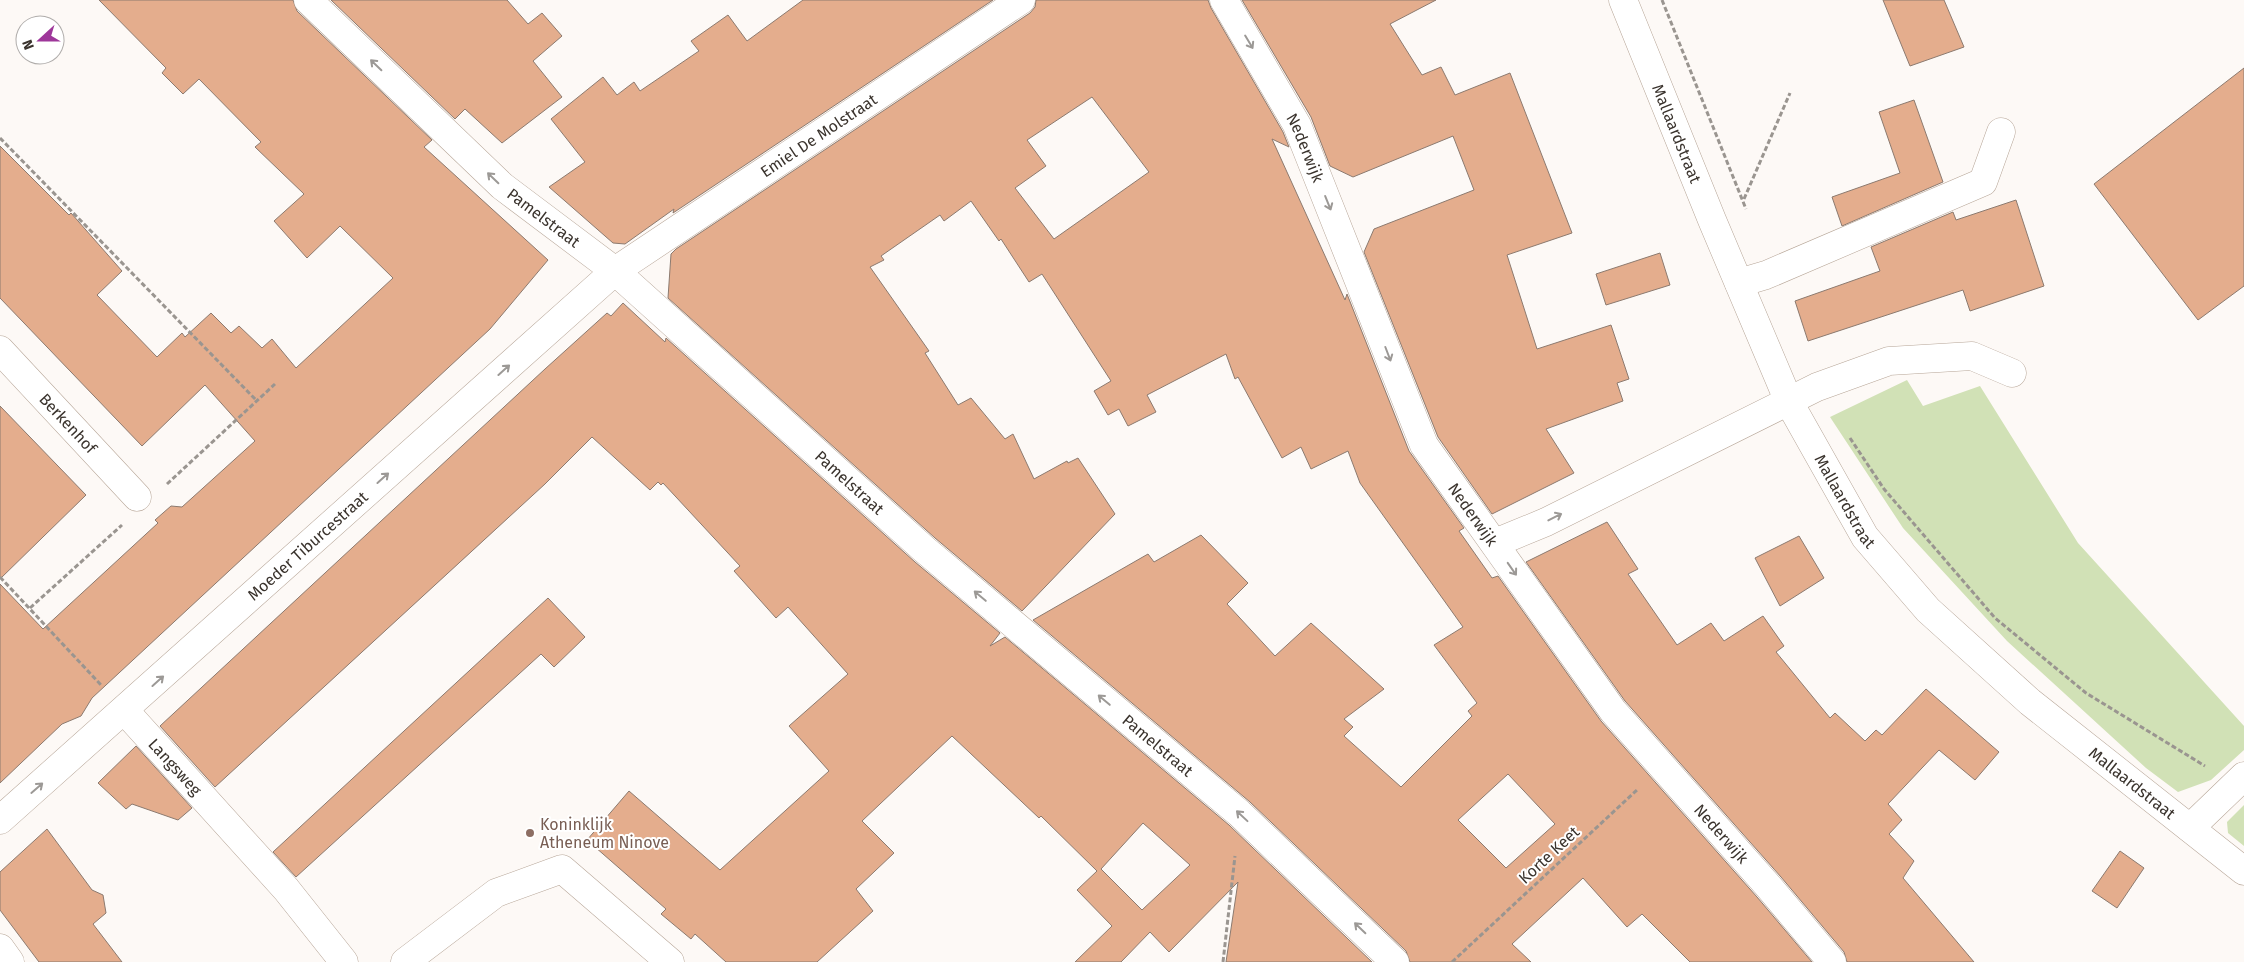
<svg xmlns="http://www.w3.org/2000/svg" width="2244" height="962" viewBox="0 0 2244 962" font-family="'Fira Sans',sans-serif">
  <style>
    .green { fill: #d1e1b6 }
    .building { fill: #e4ad8d; stroke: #8c7a6f; fill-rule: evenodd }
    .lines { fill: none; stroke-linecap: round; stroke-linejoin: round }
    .minor-casing { stroke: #b7a698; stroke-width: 29 }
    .path { stroke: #9a9590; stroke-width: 3; stroke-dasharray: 5 2.5; stroke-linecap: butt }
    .minor { stroke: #fff; stroke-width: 28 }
    .oneway { stroke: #9c9996 }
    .education-dot { fill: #8d6e63; stroke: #fff; stroke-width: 2 }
    .labels { text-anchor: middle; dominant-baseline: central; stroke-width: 4; stroke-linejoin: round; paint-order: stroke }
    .street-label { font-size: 16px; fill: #3a332d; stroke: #fff }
    .education-label { font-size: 16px; fill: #785e54; stroke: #fff; text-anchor: start }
  </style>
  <rect width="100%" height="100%" fill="#fdf9f6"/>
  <g class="green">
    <path d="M1907,380L1923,406L1980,386L2078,543L2244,726V750L2211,780L2178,792L2146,768L2007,641L1903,528L1830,417Z"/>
    <path d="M2244,805V846L2228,833L2227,822Z"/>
  </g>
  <g class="building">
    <path d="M99,0H293L297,11L432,140L424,147L548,260L490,329L92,698L81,716L62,724L0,783V584L43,629L158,523L155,520L171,506L182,507L255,441L205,385L142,446L0,298V146L69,215L71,213L122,271L97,295L157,357L182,333L185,337L211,313L231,333L239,326L262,348L272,339L296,368L393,278L340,226L307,258L274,221L304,194L255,147L261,142L199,79L183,94L162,73L166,68Z"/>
    <path d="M331,0H507L528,24L542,13L562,36L533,61L562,97L502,143L465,109L455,119Z"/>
    <path d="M803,0H993L673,213L674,209L625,244L613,243L549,187L585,162L551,119L603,77L617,95L634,82L640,91L699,51L691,41L728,15L747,41Z"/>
    <path d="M1036,0H1208L1211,8L1283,132L1289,147L1272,139L1345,300L1347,294L1409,451L1464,528L1459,531L1492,578L1498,576L1601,721L1757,897L1812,962H1690L1642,914L1627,927L1583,878L1512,944L1531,962H1410L1406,951L1250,802L1033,620L1148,554L1154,562L1201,535L1248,583L1227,604L1275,656L1311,623L1384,689L1344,719L1353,727L1344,736L1401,787L1472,716L1468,711L1477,703L1434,645L1463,627L1360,483L1348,451L1311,469L1301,447L1282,458L1238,377L1235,379L1226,354L1147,395L1156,412L1128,426L1119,409L1108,415L1094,391L1111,381L1042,274L1029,282L1001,239L999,241L971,201L944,221L940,215L881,256L884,260L870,267L929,351L925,353L958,405L971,398L1005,439L1013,434L1034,479L1067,461L1068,463L1078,458L1115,514L1022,611L935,538L668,298L671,254L676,249L1030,13L1035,7ZM1092,97L1149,172L1054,239L1015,188L1046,166L1027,140ZM1508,774L1555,824L1506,868L1458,820Z"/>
    <path d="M1242,0H1436L1390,24L1422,75L1441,67L1455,95L1510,73L1572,233L1507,255L1537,349L1611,325L1629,379L1617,383L1623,401L1546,429L1574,473L1492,514L1438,437L1364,252L1374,229L1474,190L1453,136L1353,177L1330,166L1311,117Z"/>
    <path d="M1883,0H1944L1964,47L1910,66Z"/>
    <path d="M2244,68V286L2198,320L2094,184Z"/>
    <path d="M1914,100L1943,182L1842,226L1832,197L1900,173L1879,112Z"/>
    <path d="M2016,200L2044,286L1970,311L1963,290L1808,341L1795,301L1880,271L1871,247L1953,212L1956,220Z"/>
    <path d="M1660,253L1670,285L1606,305L1596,274Z"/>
    <path d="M623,303L665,342L666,338L915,562L1000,633L990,646L1005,637L1229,825L1372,962H1226L1238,882L1169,952L1150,932L1121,962H1075L1112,926L1077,890L1097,871L1041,816L1039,818L952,736L862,821L894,853L856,889L873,911L817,962H726L695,934L691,939L661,914L666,909L587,840L629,791L720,870L829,771L789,726L848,674L788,607L776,618L734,571L740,566L663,483L661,485L658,482L650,490L592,437L545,484L215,787L160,726L545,369L607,313L611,316ZM1143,823L1190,865L1142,910L1101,869Z"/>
    <path d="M0,406L86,495L0,579Z"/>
    <path d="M1607,522L1638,569L1628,574L1677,645L1711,623L1724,641L1763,616L1784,646L1776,652L1830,718L1835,713L1865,741L1876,730L1882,735L1926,689L1999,752L1975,780L1939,750L1888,804L1902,820L1889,834L1914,861L1903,878L1974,962H1847L1844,952L1781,877L1625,701L1526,562Z"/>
    <path d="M1799,536L1824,578L1780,606L1755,558Z"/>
    <path d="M548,598L585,637L554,667L541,654L296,877L273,852Z"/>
    <path d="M136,746L192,808L178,820L132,804L126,809L98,783Z"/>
    <path d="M47,829L92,890L103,895L106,913L93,924L122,962H39L0,910V872Z"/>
    <path d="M2120,851L2144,868L2117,908L2092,891Z"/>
  </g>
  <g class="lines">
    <defs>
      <g id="minor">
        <path id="s1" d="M308,0L502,186L615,271L925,550L1239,813L1395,962"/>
        <path id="s2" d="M1224,0L1297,125L1424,445L1613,711L1769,887L1832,962"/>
        <path id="s3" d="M1623,0L1712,220L1789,402L1865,537L1928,610L2030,702L2244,871"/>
        <path d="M1739,283L1766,275L1983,182L2001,132"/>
        <path id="s4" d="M0,350L137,497"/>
        <path d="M1495,543L1546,522L1817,387L1889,361L1972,356L2012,373"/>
        <path id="s5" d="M125,711L286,889L344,962"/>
        <path id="s6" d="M0,820L615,271L1021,0"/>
        <path d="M2190,828L2244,776"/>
        <path d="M0,948L10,962"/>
        <path d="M405,962L496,893L562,869L670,962"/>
      </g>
    </defs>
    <use href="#minor" class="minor-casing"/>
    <g class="path">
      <path d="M1662,0L1746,209"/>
      <path d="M0,138L257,401"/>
      <path d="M1744,199L1790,93"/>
      <path d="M1850,438L1884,489L1995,618L2086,693L2205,766"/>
      <path d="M167,484L275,384"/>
      <path d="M0,577L101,685"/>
      <path d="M30,608L122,525"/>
      <path d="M1223,962L1235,856"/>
      <path d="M1452,962L1638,789"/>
    </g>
    <use href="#minor" class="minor"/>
  </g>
  <defs><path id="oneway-shaft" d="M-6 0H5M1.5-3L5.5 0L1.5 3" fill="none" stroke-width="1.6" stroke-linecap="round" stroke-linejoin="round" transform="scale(1.25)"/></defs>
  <g class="oneway">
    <use href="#oneway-shaft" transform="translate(1249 42) rotate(59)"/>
    <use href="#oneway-shaft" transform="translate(376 65) rotate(-136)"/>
    <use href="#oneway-shaft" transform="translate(493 178) rotate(-136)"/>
    <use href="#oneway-shaft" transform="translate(1328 203) rotate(68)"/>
    <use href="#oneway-shaft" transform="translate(1388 354) rotate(69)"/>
    <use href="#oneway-shaft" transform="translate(504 370) rotate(-42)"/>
    <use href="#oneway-shaft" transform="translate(383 478) rotate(-42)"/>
    <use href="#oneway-shaft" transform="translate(1555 517) rotate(-27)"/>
    <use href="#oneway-shaft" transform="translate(1512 569) rotate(55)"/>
    <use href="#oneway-shaft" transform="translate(980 596) rotate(-140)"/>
    <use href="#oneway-shaft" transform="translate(158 681) rotate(-42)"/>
    <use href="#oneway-shaft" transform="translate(1104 700) rotate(-140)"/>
    <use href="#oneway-shaft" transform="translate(37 788) rotate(-41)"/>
    <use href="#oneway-shaft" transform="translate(1242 816) rotate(-137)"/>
    <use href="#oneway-shaft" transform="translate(1360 928) rotate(-136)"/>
  </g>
  <circle class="education-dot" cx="530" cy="833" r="5"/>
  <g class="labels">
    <g class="street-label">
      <text stroke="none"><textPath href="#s3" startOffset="144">Mallaardstraat</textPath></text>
      <text stroke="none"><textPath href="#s6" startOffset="1069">Emiel De Molstraat</textPath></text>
      <text stroke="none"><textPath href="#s2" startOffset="169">Nederwijk</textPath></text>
      <text stroke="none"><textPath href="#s1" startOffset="321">Pamelstraat</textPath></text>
      <text stroke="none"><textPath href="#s4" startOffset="100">Berkenhof</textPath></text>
      <text stroke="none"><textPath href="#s1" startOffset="726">Pamelstraat</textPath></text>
      <text stroke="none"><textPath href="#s3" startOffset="549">Mallaardstraat</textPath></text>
      <text stroke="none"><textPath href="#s2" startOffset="574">Nederwijk</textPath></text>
      <text stroke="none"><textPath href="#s6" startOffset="412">Moeder Tiburcestraat</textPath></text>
      <text stroke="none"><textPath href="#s1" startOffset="1131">Pamelstraat</textPath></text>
      <text stroke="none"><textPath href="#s5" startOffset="75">Langsweg</textPath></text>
      <text stroke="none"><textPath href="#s3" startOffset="954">Mallaardstraat</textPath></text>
      <text stroke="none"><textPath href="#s2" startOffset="979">Nederwijk</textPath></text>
      <text transform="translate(1549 855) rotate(-43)">Korte Keet</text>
    </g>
    <g class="education-label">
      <text x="540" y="824">Koninklijk<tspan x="540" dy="18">Atheneum Ninove</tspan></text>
    </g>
  </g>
  <g transform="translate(40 40) rotate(249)"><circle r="24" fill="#ffffff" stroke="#b0adab"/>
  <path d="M0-4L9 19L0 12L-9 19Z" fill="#9e379a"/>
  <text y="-8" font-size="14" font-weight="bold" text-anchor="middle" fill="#3a332d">N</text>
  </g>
</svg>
